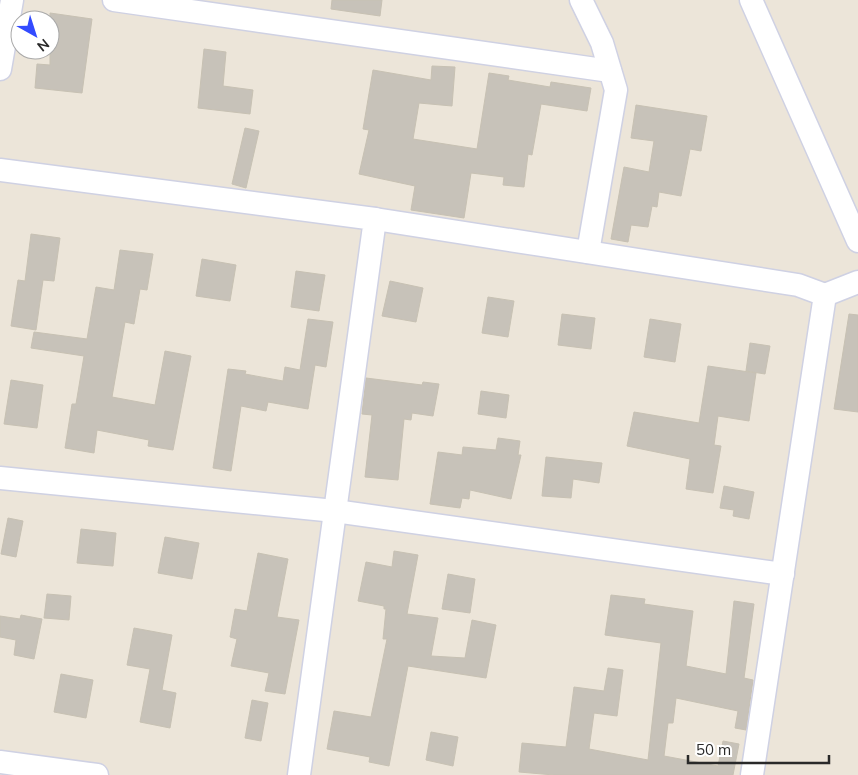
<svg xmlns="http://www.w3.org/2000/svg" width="858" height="775" viewBox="0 0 858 775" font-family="Mulish,sans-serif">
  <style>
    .building { fill: #c7c2b9; stroke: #c7c1b3 }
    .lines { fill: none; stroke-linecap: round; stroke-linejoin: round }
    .minor-casing { stroke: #cfd1e3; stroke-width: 25 }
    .minor { stroke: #fff; stroke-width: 22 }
  </style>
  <rect width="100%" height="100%" fill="#ece5d9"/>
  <g class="building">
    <path d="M332,0H382L380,16L331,9Z"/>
    <path d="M50,13L92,19L82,93L35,88L37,64L50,65Z"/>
    <path d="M204,49L226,52L223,86L253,90L250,114L198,108Z"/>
    <path d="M432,66L455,67L452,106L419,103L413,139L477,149L489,73L509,76L508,80L550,87L551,82L591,88L587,111L541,104L532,155L528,154L524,187L503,185L504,177L471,173L464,218L411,210L415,186L359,174L369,130L363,129L373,70L431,80Z"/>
    <path d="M636,105L707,116L701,151L690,149L681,196L659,192L657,207L652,206L648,227L631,225L628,242L611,239L624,167L649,172L654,141L631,138Z"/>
    <path d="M245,128L259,131L246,188L232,184Z"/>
    <path d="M31,234L60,238L54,281L43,280L36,330L11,326L18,280L25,281Z"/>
    <path d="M120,250L153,254L147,290L140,289L134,324L125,322L112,397L155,405L165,351L191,356L173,450L148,446L149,440L97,430L94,453L65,448L72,404H76L84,356L31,348L34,332L87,339L96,287L114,290Z"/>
    <path d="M202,259L236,265L230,301L196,296Z"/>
    <path d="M296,271L325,275L319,311L291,307Z"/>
    <path d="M390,281L423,288L416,322L382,316Z"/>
    <path d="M488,297L514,301L508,337L482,333Z"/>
    <path d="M562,314L595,318L591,349L558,345Z"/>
    <path d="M849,314L858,315V412L834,409Z"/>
    <path d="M308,319L333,322L326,367L315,365L308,409L268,402L266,411L241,406L231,471L213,468L228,369L246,371L245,374L283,381L285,367L300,370Z"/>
    <path d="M650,319L681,324L675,362L644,357Z"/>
    <path d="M750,343L770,346L765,374L746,371Z"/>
    <path d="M708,366L756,373L749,421L718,416L714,445L721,446L713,493L686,489L690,459L627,446L634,412L699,423Z"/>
    <path d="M366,378L422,385L423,382L439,384L433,416L412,413L411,420L404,419L398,480L365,477L372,415L362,414Z"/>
    <path d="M11,380L43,385L37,428L4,424Z"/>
    <path d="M481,391L509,395L506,418L478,414Z"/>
    <path d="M498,438L520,441L518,455H521L511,499L470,490L469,499L462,498L460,508L430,504L438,452L462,455L463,447L496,450Z"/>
    <path d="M546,457L602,463L599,483L573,479L571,498L542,496Z"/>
    <path d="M724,486L754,492L749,519L733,516L734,510L720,508Z"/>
    <path d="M8,518L23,521L16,557L1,554Z"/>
    <path d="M81,529L116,533L113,566L77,563Z"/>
    <path d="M165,537L199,543L192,579L158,573Z"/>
    <path d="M394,551L418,555L407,614L438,618L431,656L465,658L472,620L496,625L486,678L408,666L389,766L369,762L370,757L327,749L334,711L371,717L387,639H383L386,609H384V606L358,601L366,562L392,567Z"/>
    <path d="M258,553L288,559L277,617L299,620L285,694L265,691L269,673L231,666L237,639L230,637L235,609L247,611Z"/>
    <path d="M448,574L475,579L470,613L442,609Z"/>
    <path d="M47,594L71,596L69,620L44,618Z"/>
    <path d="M611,595L645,599L644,604L693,611L686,666L726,674L734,601L754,604L744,678L753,680L746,730L735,728L738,711L676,698L673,723H668L664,756L718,766L723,741L739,744L733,775H554L519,772L522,743L566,747L574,687L604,691L608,668L623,670L617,716L594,713L589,749L648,760L661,643L605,635Z"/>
    <path d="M21,615L42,619L34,659L14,655L16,640L0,637V616L20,619Z"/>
    <path d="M134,628L172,635L162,690L176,693L170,728L140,722L150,669L127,665Z"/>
    <path d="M61,674L93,680L86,718L54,712Z"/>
    <path d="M252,700L268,703L261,741L245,738Z"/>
    <path d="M431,732L458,737L453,766L426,760Z"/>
  </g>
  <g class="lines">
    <defs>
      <g id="minor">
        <path d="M114,0L610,71"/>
        <path d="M581,0L602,43L616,90L588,252"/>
        <path d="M751,0L858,241"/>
        <path d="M0,69L12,0"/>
        <path d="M0,170L375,219L299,775"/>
        <path d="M375,219L798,285L825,295L752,775"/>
        <path d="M825,295L858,282"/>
        <path d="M0,478L335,511L783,574"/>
        <path d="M0,762L97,775"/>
      </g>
    </defs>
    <use href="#minor" class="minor-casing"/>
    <use href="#minor" class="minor"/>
  </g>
  <g transform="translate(35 35) rotate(141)"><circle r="24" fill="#ffffff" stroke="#a9a9a9"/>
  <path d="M0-4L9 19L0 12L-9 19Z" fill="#334bff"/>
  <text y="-8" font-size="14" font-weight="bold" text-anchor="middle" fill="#292929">N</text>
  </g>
  <path d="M688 755v8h141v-8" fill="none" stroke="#292929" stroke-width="2.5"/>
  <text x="696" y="755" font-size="15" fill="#292929" stroke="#ffffff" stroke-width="4" paint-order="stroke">50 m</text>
</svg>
